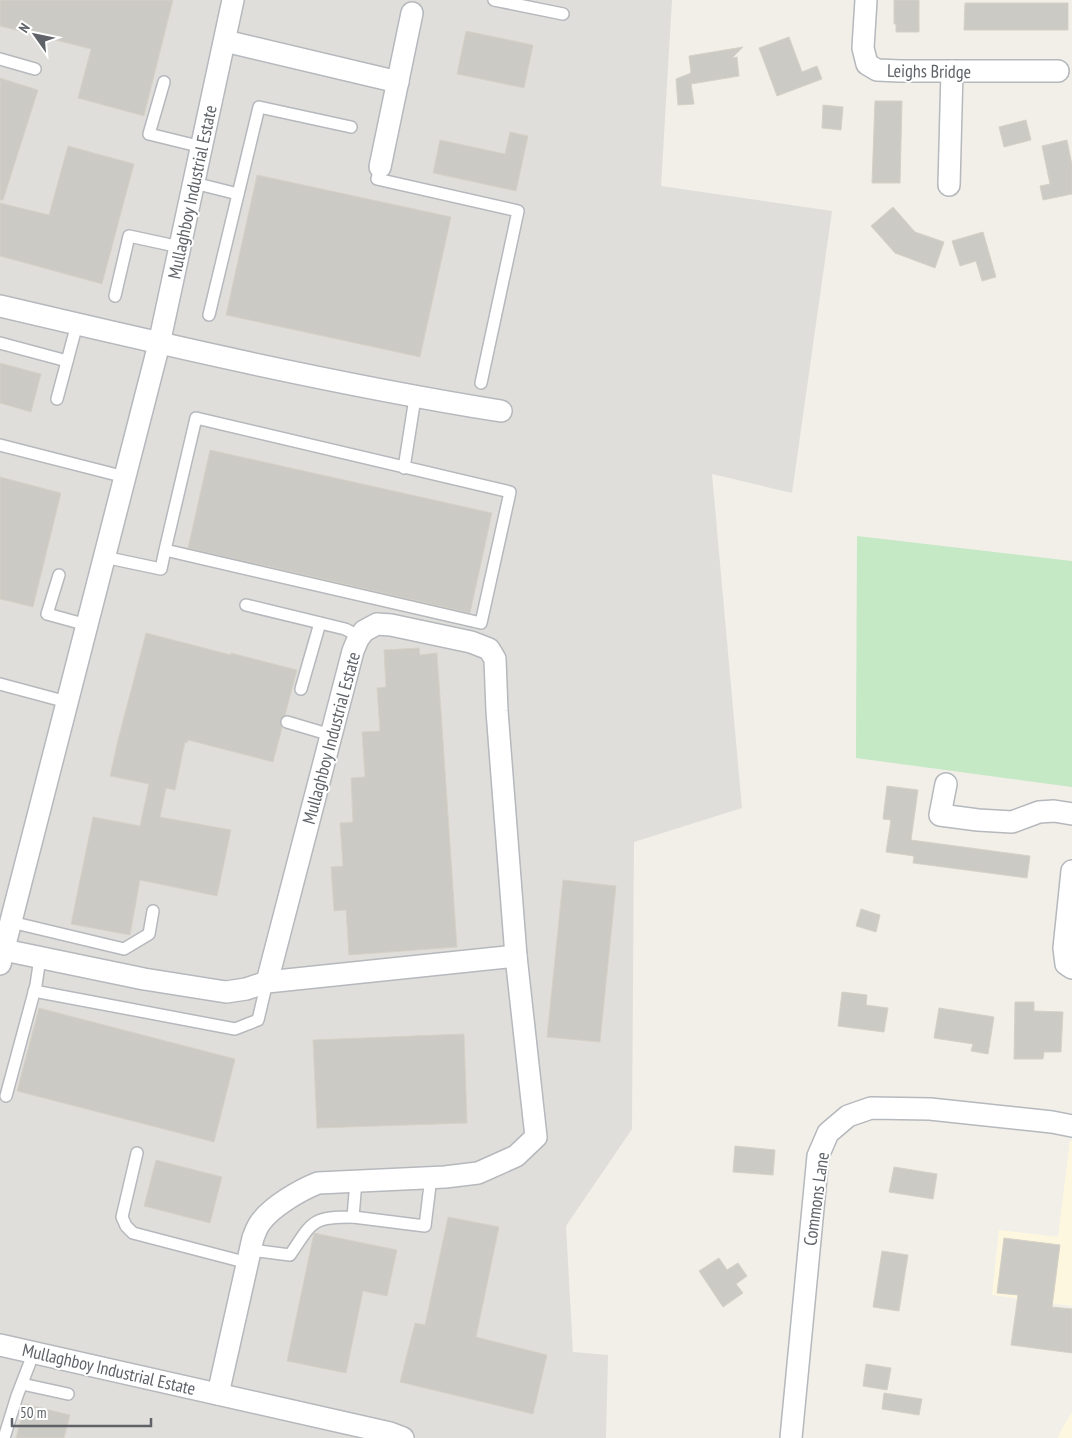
<svg xmlns="http://www.w3.org/2000/svg" width="1072" height="1438" viewBox="0 0 1072 1438" font-family="'PT Sans Narrow',sans-serif">
  <style>
    .commercial { fill: #fef7e0 }
    .industrial { fill: #e0deda }
    .green { fill: #c5e8c5 }
    .building { fill: #cccac5; stroke: #d6d1c6 }
    .lines { fill: none; stroke-linecap: round; stroke-linejoin: round }
    .lane-casing { stroke: #b5b8bc; stroke-width: 14 }
    .street-casing { stroke: #b5b8bc; stroke-width: 24 }
    .lane { stroke: #fff; stroke-width: 11 }
    .street { stroke: #fff; stroke-width: 21 }
    .labels { text-anchor: middle; dominant-baseline: central; stroke-width: 4; stroke-linejoin: round; paint-order: stroke }
    .street-label { font-size: 18px; fill: #5f6368; stroke: #fff }
  </style>
  <rect width="100%" height="100%" fill="#f1efe8"/>
  <g class="commercial">
    <path d="M1070,1141H1072V1306L992,1295L999,1230L1058,1237Z"/>
    <path d="M1072,1412V1438H1058V1436Z"/>
  </g>
  <path class="industrial" d="M0,0H672L661,186L832,211L792,493L712,474L742,808L634,842L632,1129L566,1226L573,1352L608,1355L606,1438H0Z"/>
  <path class="green" d="M857,536L1072,561V787L856,758Z"/>
  <g class="building">
    <path d="M0,0H173L144,116L78,98L91,49L0,26Z"/>
    <path d="M894,0H919V32H896V24H894Z"/>
    <path d="M965,3H1068V30H964Z"/>
    <path d="M466,31L533,45L524,88L457,74Z"/>
    <path d="M789,37L802,72L817,66L822,79L777,96L759,48Z"/>
    <path d="M743,47L732,58L737,57L739,76L691,84L694,104L678,105L676,79L691,73L689,56Z"/>
    <path d="M0,78L38,90L3,200H0Z"/>
    <path d="M875,101H902L900,183H872Z"/>
    <path d="M823,105L843,107L841,130L822,128Z"/>
    <path d="M1026,120L1031,140L1004,147L999,127Z"/>
    <path d="M510,132L528,136L516,191L433,173L440,140L505,154Z"/>
    <path d="M1067,140L1072,165V194L1043,200L1040,186L1050,184L1042,146Z"/>
    <path d="M68,146L134,164L102,284L0,256V203L49,215Z"/>
    <path d="M257,175L451,217L420,357L226,315Z"/>
    <path d="M893,207L915,232L944,242L935,268L895,253L871,226Z"/>
    <path d="M983,232L996,277L982,281L976,261L960,266L952,241Z"/>
    <path d="M0,363L41,374L31,412L0,403Z"/>
    <path d="M210,450L492,513L470,613L188,548Z"/>
    <path d="M0,477L61,493L33,607L0,599Z"/>
    <path d="M146,633L231,655V653L297,670L285,715L280,720L282,728L273,762L188,740L187,743L185,742L175,790L166,788L160,817L231,830L217,896L140,880L130,935L71,924L93,817L140,826L149,784L110,776L118,740Z"/>
    <path d="M419,648L420,655L437,653L457,947L349,955L346,910L334,911L331,867L343,866L340,823L353,822L351,778L365,777L362,732L380,731L377,688L386,687L384,650Z"/>
    <path d="M887,786L918,790L911,840L1030,856L1027,878L913,863L914,856L886,852L891,820L883,819Z"/>
    <path d="M563,880L616,886L600,1042L547,1037Z"/>
    <path d="M861,909L880,915L876,932L856,926Z"/>
    <path d="M842,992L867,995L866,1005L888,1008L884,1032L838,1026Z"/>
    <path d="M1015,1002H1034V1011L1063,1012L1061,1052H1044L1043,1059H1014Z"/>
    <path d="M39,1008L235,1059L214,1142L17,1091Z"/>
    <path d="M939,1008L994,1017L988,1054L971,1051L973,1044L934,1038Z"/>
    <path d="M464,1034L467,1123L317,1128L313,1040Z"/>
    <path d="M735,1146L775,1150L773,1175L733,1172Z"/>
    <path d="M156,1160L222,1177L210,1223L144,1206Z"/>
    <path d="M894,1167L937,1174L933,1199L889,1192Z"/>
    <path d="M448,1217L499,1227L476,1337L547,1355L533,1414L400,1382L415,1323L425,1325Z"/>
    <path d="M314,1233L397,1250L387,1296L363,1291L346,1373L287,1361Z"/>
    <path d="M1004,1238L1060,1245L1052,1307L1072,1309V1353L1011,1345L1018,1295L997,1293Z"/>
    <path d="M882,1251L908,1255L899,1311L873,1307Z"/>
    <path d="M719,1258L727,1270L738,1263L747,1276L736,1284L743,1293L723,1307L699,1271Z"/>
    <path d="M866,1364L891,1368L887,1390L863,1386Z"/>
    <path d="M884,1393L922,1399L919,1415L882,1409Z"/>
    <path d="M25,1404L70,1415L64,1438H16Z"/>
  </g>
  <g class="lines">
    <defs>
      <g id="lane">
        <path d="M494,0L563,14"/>
        <path d="M0,59L35,69"/>
        <path d="M164,82L149,134L202,147"/>
        <path d="M380,167L377,179L518,211L481,383"/>
        <path d="M194,183L238,194"/>
        <path d="M115,296L129,236L180,247"/>
        <path d="M209,315L259,107L351,127"/>
        <path d="M0,343L67,361"/>
        <path d="M57,399L77,324"/>
        <path d="M0,445L125,477"/>
        <path d="M404,468L415,398"/>
        <path d="M104,557L161,569L165,550L196,418L510,492L481,623L165,550"/>
        <path d="M59,575L47,614L87,625"/>
        <path d="M246,605L345,629L359,636"/>
        <path d="M0,684L67,702"/>
        <path d="M301,689L320,623"/>
        <path d="M287,722L331,735"/>
        <path d="M11,922L124,949L149,934L153,911"/>
        <path d="M34,991L235,1029L258,1020L267,982"/>
        <path d="M6,1096L36,985L40,958"/>
        <path d="M137,1153L122,1217L126,1226L133,1233L248,1263"/>
        <path d="M353,1217L425,1226L431,1177"/>
        <path d="M251,1250L290,1255C313,1221 311,1217 353,1217L356,1181"/>
        <path d="M22,1384L68,1394"/>
        <path d="M4,1438L17,1396L34,1352"/>
      </g>
      <g id="street">
        <path d="M866,0L863,48L867,64L877,70L900,71H1058"/>
        <path d="M225,41L398,82"/>
        <path d="M380,167L412,13"/>
        <path d="M949,185L952,71"/>
        <path d="M0,306C166,345 333,384 501,411"/>
        <path d="M946,784L940,815L978,820L1012,822L1039,812L1054,811L1072,814"/>
        <path d="M1072,871L1064,948L1066,964L1072,968"/>
        <path d="M4,950L144,979L226,992L246,989L267,982L516,956"/>
        <path d="M0,964L159,344L233,0"/>
        <path d="M0,1345L390,1433L403,1438"/>
        <path d="M218,1394L253,1238C255,1233 257,1227 260,1223C271,1207 300,1190 318,1183L445,1177L478,1173L516,1156L536,1137L516,956L497,711L495,659L489,649L471,642L391,625L377,624L364,631L358,639L353,651L267,982"/>
        <path d="M791,1438L818,1156L828,1133L848,1116L871,1108L930,1109L1052,1122L1072,1126"/>
      </g>
    </defs>
    <use href="#lane" class="lane-casing"/>
    <use href="#street" class="street-casing"/>
    <use href="#lane" class="lane"/>
    <use href="#street" class="street"/>
  </g>
  <g class="labels">
    <g class="street-label">
      <text transform="translate(929 71) rotate(1)">Leighs Bridge</text>
      <text transform="translate(192 192) rotate(-78)">Mullaghboy Industrial Estate</text>
      <text transform="translate(331 738) rotate(-75)">Mullaghboy Industrial Estate</text>
      <text transform="translate(816 1199) rotate(-82)">Commons Lane</text>
      <text transform="translate(109 1369) rotate(13)">Mullaghboy Industrial Estate</text>
    </g>
  </g>
  <g transform="translate(35 35) rotate(303)" stroke="#ffffff" stroke-width="4" paint-order="stroke">
  <path d="M0-4L9 19L0 12L-9 19Z" fill="#5f6368"/>
  <text y="-8" font-size="14" font-weight="bold" text-anchor="middle" fill="#5f6368">N</text>
  </g>
  <path d="M12 1418v8h139v-8" fill="none" stroke="#5f6368" stroke-width="2.5"/>
  <text x="20" y="1418" font-size="15" fill="#5f6368" stroke="#ffffff" stroke-width="4" paint-order="stroke">50 m</text>
</svg>
